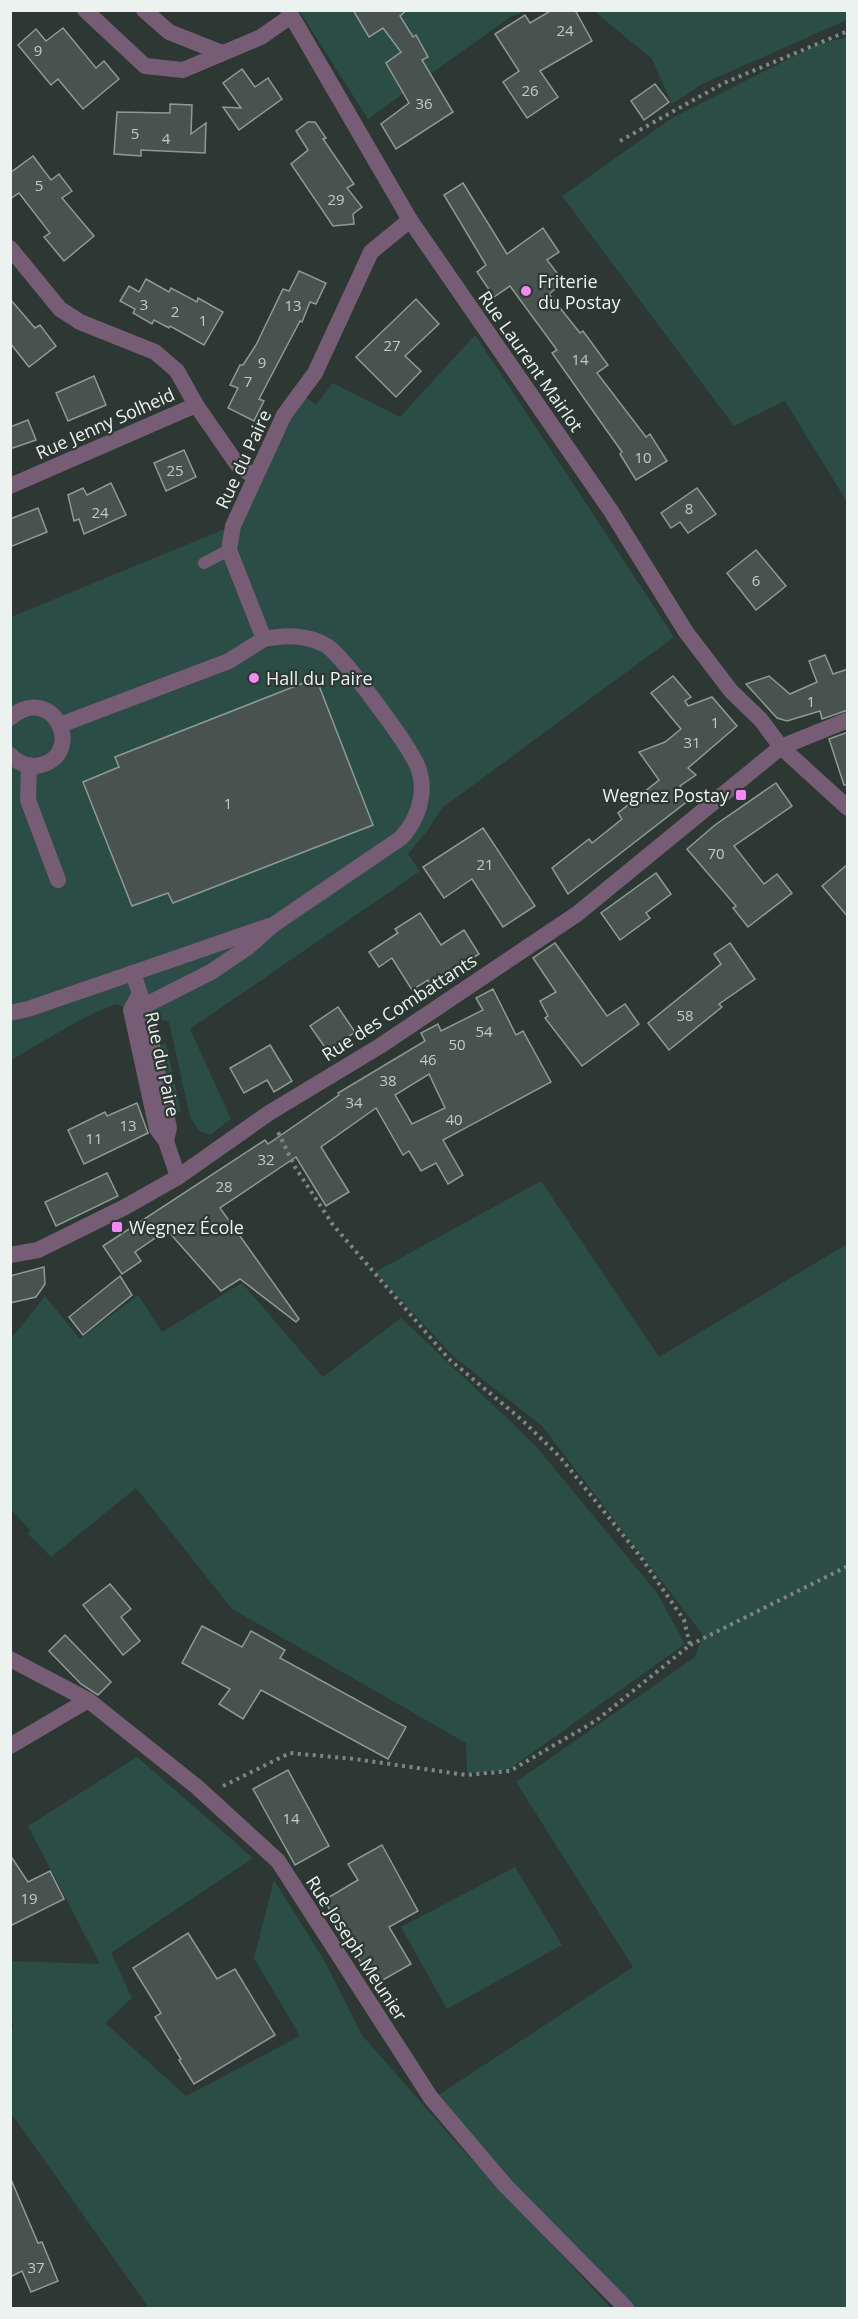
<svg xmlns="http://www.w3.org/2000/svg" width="858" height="2319" viewBox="0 0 858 2319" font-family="'Open Sans',sans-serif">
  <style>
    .green { fill: #2c4d45 }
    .building { fill: #485350; stroke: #8e9a96; stroke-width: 1.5; fill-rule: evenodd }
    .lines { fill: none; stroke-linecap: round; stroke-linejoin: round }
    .path { stroke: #7d8683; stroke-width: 4; stroke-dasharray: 3 4.5; stroke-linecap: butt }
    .service { stroke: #775c75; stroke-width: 12 }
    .minor { stroke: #775c75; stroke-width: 16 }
    .tertiary { stroke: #775c75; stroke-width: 16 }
    .poi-dot { fill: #f489f0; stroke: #2d3734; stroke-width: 2 }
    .labels { text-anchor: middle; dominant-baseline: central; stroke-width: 4.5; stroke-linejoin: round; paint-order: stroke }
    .number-label { font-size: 15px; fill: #c2cac8 }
    .poi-label { font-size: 18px; fill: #ebf2f0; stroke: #2d3734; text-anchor: start }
    .street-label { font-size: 18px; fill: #ebf2f0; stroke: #2d3734 }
  </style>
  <rect width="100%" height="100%" fill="#2d3734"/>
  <g class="green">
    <path d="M301,10L526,11L510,17L368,119L300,12Z"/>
    <path d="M847,10V20L702,84L672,104L652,59L594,11Z"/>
    <path d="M847,37H848L847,502L785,401L734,426L562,196L672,118L816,45Z"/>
    <path d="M475,335L674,637L442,808L427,831L408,854L420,871L190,1029L231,1119L210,1135L199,1131L190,1117L169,1022L115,1004C79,1018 45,1041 11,1060V617L232,526L300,393L316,405L333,383L400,417Z"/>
    <path d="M166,1043L181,1112L175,1113L160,1045Z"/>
    <path d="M541,1181L659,1357L847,1244V2308H633L528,2202L437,2096L633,1967L516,1782L695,1657L703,1635L542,1426L453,1356L375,1272Z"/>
    <path d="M242,1283L323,1377L401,1318L535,1445L657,1593L685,1644L508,1770L467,1773L466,1743L232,1609L136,1488L51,1557L27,1533L31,1531L11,1509V1339L45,1296L80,1339L138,1295L162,1332Z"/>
    <path d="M137,1757L253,1858L111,1953L132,1998L105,2023L186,2096L300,2036L254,1958L274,1880L324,1960L362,2035L454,2140L611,2308H149L11,2113L10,2031L14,2024L11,2021V1961L100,1964L28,1826Z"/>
    <path d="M515,1867L562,1945L447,2009L401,1927Z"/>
  </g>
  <g class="building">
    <path d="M353,10H407L400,16L413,37L416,35L428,57L422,60L453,112L396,149L381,124L409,103L386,63L401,52L383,28L369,37Z"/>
    <path d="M552,10H575L592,41L540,71L558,97L527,118L503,82L519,71L495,34L525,15L530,23Z"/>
    <path d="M63,28L96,68L104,61L119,79L83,109L58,79L51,85L18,45L36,29L46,41Z"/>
    <path d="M242,69L255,87L268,78L282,99L239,130L223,107L241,108L223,83Z"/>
    <path d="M655,84L669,102L644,120L631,101Z"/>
    <path d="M170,104L192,105L191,134L206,123L205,153L141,150V156L114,154L117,112L170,113Z"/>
    <path d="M308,122H315L326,138L323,139L354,184L347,188L362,207L353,214L354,224L333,226L291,164L308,150L296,131Z"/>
    <path d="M33,156L51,180L59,174L72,191L62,198L94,236L64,261L44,237L50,233L19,193L10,199V173Z"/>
    <path d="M463,183L507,254L543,228L559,252L547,260L564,282L549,294L580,333L583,331L608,365L597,373L646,437L650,434L667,461L636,480L620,454L622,452L552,353L557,350L510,286L494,297L477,272L486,265L444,195Z"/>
    <path d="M299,271L326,283L316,304L310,302L302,322L300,321L259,399L264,401L254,421L228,408L238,388L230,385L240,365H243L256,345L283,289L289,291Z"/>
    <path d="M146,279L169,292L171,288L197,302L198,298L223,312L204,345L170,326L169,328L154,320L152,324L133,313L135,309L120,301L129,286L139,292Z"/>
    <path d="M10,299L35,328L40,325L56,346L29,367L10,343Z"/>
    <path d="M416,299L439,324L405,356L421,371L396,397L356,357Z"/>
    <path d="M94,376L106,405L68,421L56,393Z"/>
    <path d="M28,420L36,440L10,449V427Z"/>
    <path d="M184,450L196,477L166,491L154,463Z"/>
    <path d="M111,483L126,515L84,534L79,519L74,521L68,495L83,488L87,495Z"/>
    <path d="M697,488L716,514L688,533L680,522L671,528L661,513Z"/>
    <path d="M38,508L47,532L10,547V519Z"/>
    <path d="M756,550L786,586L756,610L727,573Z"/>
    <path d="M825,655L833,674L848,669V710L822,719L820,711L787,721L777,718L746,684L769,676L790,694L817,682L809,661Z"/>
    <path d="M673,676L691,697L685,701L688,706L712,697L737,726L688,768L696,775L680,786L689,800L568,894L552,868L589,839L592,843L622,819L618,813L659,780L639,752L665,742L681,729L651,693Z"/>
    <path d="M316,678L373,825L173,903L168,893L132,906L83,782L119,767L115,757Z"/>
    <path d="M848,732V785H844L829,739Z"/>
    <path d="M776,783L792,806L734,846L764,884L777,874L792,893L748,927L733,908L736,906L687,849L715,825Z"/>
    <path d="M483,828L535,906L503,927L472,879L444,898L423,867Z"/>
    <path d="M848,864V917L822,886Z"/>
    <path d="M656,873L671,894L646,913L650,918L620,940L601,913Z"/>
    <path d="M420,913L441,945L464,930L479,954L430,985L428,980L412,990L392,958L379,967L369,952L398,933L395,929Z"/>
    <path d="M555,943L607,1016L625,1004L639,1024L582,1066L545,1018L548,1016L540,1001L556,992L533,958Z"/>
    <path d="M730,943L755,979L719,1004L722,1007L669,1050L648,1023L721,964L714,954Z"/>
    <path d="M493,989L516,1035L523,1031L551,1082L443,1140L463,1175L448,1184L436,1163L421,1171L409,1151L403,1155L376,1108L321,1147L349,1192L326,1206L296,1157L220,1208L299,1319L296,1322L240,1279L221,1291L167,1230L135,1252L141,1261L122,1274L103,1246L265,1140L268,1144L339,1095L338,1093L425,1041L421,1033L438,1024L441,1031L483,1010L476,998ZM429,1074L445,1108L412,1124L395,1095Z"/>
    <path d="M338,1007L355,1032L348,1037L349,1039L329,1053L310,1026Z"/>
    <path d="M270,1045L292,1081L274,1092L267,1080L244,1093L230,1068Z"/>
    <path d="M137,1103L148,1133L84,1164L68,1130L105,1112L107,1116Z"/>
    <path d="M107,1173L118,1196L56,1226L45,1202Z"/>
    <path d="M44,1267L45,1284L36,1297L10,1303V1276Z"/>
    <path d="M120,1276L132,1295L83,1335L69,1317Z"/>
    <path d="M110,1584L131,1609L121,1617L140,1641L123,1655L83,1605Z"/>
    <path d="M202,1626L242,1647L251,1631L285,1650L280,1658L406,1727L388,1759L261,1690L243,1719L219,1704L230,1689L182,1663Z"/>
    <path d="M65,1635L111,1682L98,1695L81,1684L49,1651Z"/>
    <path d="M288,1770L329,1846L295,1865L253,1789Z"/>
    <path d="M382,1845L418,1911L389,1927L411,1964L374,1985L324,1900L358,1880L348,1864Z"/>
    <path d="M10,1855L28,1882L50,1871L64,1899L10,1926Z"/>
    <path d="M188,1933L217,1979L235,1969L275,2035L194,2084L179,2060L181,2059L155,2017L161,2013L133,1968Z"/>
    <path d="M10,2177L38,2243L42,2242L58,2281L31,2292L22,2271L10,2277Z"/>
  </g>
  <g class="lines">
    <g class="path">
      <path d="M620,141L724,83L848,31"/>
      <path d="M690,1645L848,1566"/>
      <path d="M223,1786L290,1753L355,1759L466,1775L510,1771L597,1720L690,1645L684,1620L640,1556L560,1457L522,1420L449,1359L333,1225L295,1167L277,1130"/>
    </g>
    <path class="service" d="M204,563L229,550"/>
    <g class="minor">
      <path d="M85,10L145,66L183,70L261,37L291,16"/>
      <path d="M144,10L169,32L222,53"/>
      <path d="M10,248L60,309L80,322L155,352L177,371L196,405"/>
      <path d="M10,486L196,405L237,464L254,477"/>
      <path d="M10,718C53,681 86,753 41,765C29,768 19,764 10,755"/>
      <path d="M60,725L229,661L264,639"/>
      <path d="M29,765L28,800L58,880"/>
      <path d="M133,973L269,926"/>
      <path d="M139,995L131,1010L157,1129L166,1141L178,1177"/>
      <path d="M144,1006L211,972L248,947L273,925L401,838C417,821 427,794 419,770C413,750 344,657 327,646C307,634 285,635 264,639L229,550L233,526L284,415L315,373L371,252L410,220"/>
      <path d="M10,1013L28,1009L133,973L144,1006L169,1128L166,1141"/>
      <path d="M10,1659L88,1700L197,1787L278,1861L431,2098L505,2185L626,2308"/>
      <path d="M10,1746L88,1700"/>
    </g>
    <g class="tertiary">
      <path d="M288,10L410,220L611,511L686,632L731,691L761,720L781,747L848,808"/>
      <path d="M10,1255L38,1250L125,1207L178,1177L269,1113L380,1046L577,914L781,747L848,720"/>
    </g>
  </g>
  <g class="poi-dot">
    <circle cx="526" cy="291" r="6"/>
    <circle cx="254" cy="678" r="6"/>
    <rect x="735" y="789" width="12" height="12" rx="3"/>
    <rect x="111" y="1221" width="12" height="12" rx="3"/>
  </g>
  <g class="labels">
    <g class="number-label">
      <text x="565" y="30">24</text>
      <text x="38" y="50">9</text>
      <text x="530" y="90">26</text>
      <text x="424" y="103">36</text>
      <text x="135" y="133">5</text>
      <text x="166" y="138">4</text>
      <text x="39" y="185">5</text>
      <text x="336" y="199">29</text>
      <text x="144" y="304">3</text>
      <text x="293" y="305">13</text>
      <text x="175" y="311">2</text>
      <text x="203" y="320">1</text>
      <text x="392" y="345">27</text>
      <text x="580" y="359">14</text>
      <text x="262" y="362">9</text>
      <text x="248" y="381">7</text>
      <text x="643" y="457">10</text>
      <text x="175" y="470">25</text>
      <text x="689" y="508">8</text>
      <text x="100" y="512">24</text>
      <text x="756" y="580">6</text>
      <text x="811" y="701">1</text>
      <text x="715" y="722">1</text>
      <text x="692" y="742">31</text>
      <text x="228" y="803">1</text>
      <text x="716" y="853">70</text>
      <text x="485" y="864">21</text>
      <text x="685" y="1015">58</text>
      <text x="484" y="1031">54</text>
      <text x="457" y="1044">50</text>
      <text x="428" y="1059">46</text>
      <text x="388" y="1080">38</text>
      <text x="354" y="1102">34</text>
      <text x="454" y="1119">40</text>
      <text x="128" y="1125">13</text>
      <text x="94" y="1138">11</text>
      <text x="266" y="1159">32</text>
      <text x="224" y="1186">28</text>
      <text x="291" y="1818">14</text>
      <text x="29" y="1898">19</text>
      <text x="36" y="2267">37</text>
    </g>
    <g class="poi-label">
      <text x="538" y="281">Friterie<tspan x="538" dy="21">du Postay</tspan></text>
      <text x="266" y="678">Hall du Paire</text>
      <text x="729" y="795" text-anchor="end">Wegnez Postay</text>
      <text x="129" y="1227">Wegnez École</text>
    </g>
    <g class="street-label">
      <text transform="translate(531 361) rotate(55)">Rue Laurent Mairlot</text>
      <text transform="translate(105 423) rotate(-24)">Rue Jenny Solheid</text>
      <text transform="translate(243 459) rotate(-65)">Rue du Paire</text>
      <text transform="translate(399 1007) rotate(-33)">Rue des Combattants</text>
      <text transform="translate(163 1064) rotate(78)">Rue du Paire</text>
      <text transform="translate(357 1948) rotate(57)">Rue Joseph Meunier</text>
    </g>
  </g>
  <rect width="858" height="2319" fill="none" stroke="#ebf2f0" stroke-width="24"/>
</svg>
